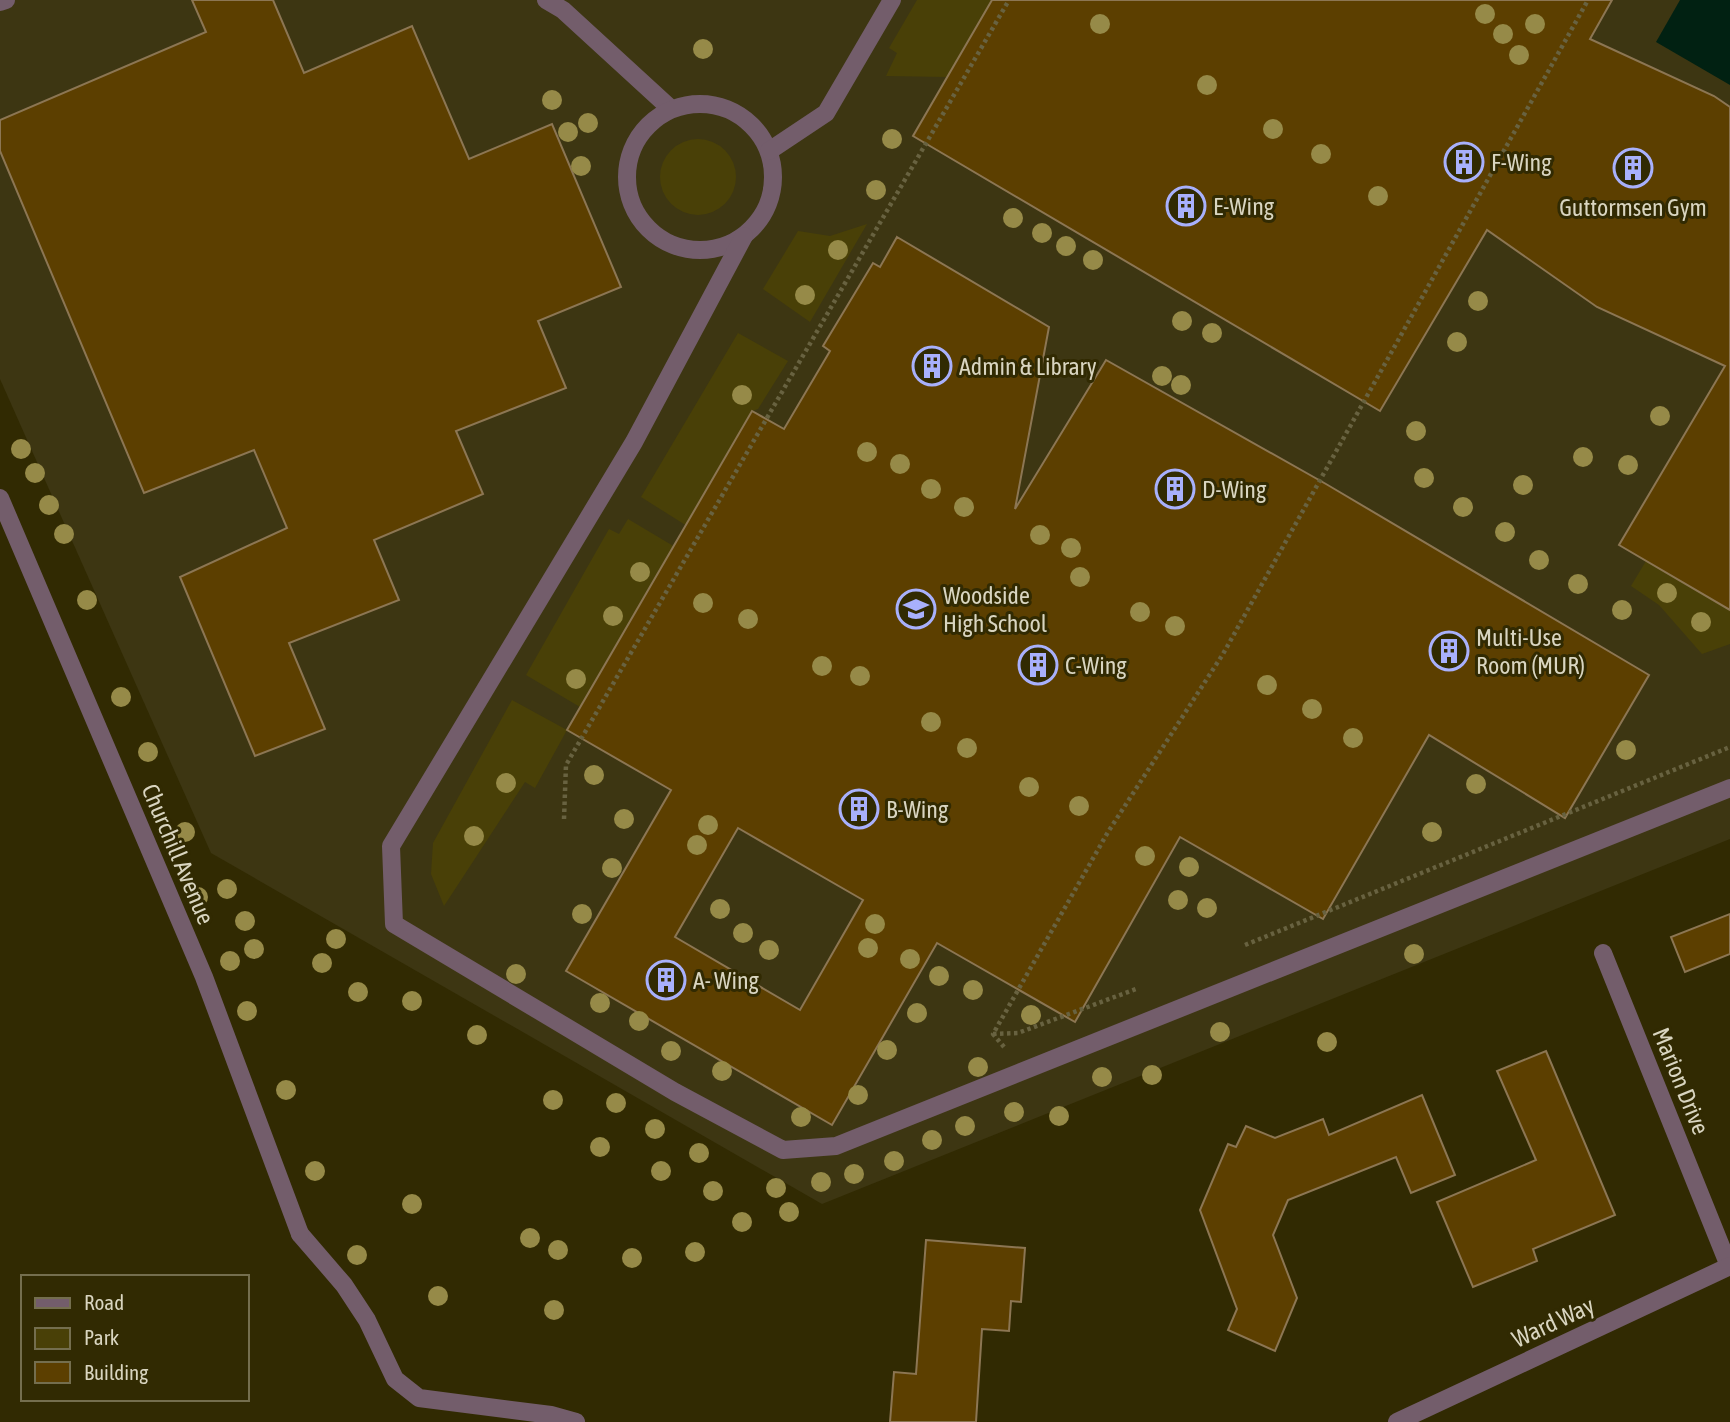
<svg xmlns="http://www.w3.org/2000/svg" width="1730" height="1422" viewBox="0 0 1730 1422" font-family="'Asap Condensed',sans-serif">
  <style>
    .built { fill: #3d3612 }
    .green { fill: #494007 }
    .water { fill: #012112 }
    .building { fill: #5c3f00; stroke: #8c7653; stroke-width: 2; fill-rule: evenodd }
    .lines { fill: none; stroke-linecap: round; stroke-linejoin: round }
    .path { stroke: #686240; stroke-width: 4.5; stroke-dasharray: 3.5 3.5; stroke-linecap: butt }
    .lane { stroke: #735d6b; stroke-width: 18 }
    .street { stroke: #735d6b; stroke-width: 18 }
    .tree { fill: #968a48 }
    .labels { text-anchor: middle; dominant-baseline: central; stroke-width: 6; stroke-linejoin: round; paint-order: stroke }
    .poi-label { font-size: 24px; fill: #d9d5c0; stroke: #312a02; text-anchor: start }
    .street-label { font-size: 24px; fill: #d9d5c0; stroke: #312a02 }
  </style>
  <rect width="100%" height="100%" fill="#312a02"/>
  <path class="built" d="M0,0H1730V839L822,1204L211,853L0,379Z"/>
  <g class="green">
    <path d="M917,0H992L948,77L886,76L897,53L889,48Z"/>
    <circle cx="698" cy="177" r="38"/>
    <path d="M867,224L810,322L763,289L798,231L830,236Z"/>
    <path d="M738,333L788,361L758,409L752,411L687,526L641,497Z"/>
    <path d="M628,519L675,547L580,707L526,675L609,529L619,534Z"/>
    <path d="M1646,561L1730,610V644L1702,654L1659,605L1631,586Z"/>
    <path d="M512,700L567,730L535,788L525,782L444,906L431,874L433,843Z"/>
  </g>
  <path class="water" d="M1680,0H1730V85L1656,42Z"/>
  <g class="building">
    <path d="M192,0H273L304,73L412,26L469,159L552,124L621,287L538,321L566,388L456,431L483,494L374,540L399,600L289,643L325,729L255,756L180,577L287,528L254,450L144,493L0,151V120L206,32Z"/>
    <path d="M992,0H1612L1590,39L1714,96L1730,107V610L1619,545L1725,366L1597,307L1487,230L1380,411L913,136Z"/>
    <path d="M897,237L1049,327L1015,509L1106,360L1326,484L1649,675L1565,818L1429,735L1323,919L1180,837L1075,1022L937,943L832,1125L566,971L671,790L567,730L752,411L784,429L830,351L823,346L873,263L880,267ZM738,828L863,900L800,1010L675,937Z"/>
    <path d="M1730,914V954L1685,972L1671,937Z"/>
    <path d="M1546,1051L1615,1215L1533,1249L1537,1261L1473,1287L1437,1202L1536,1160L1497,1071Z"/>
    <path d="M1422,1095L1455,1175L1411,1193L1396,1157L1288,1200L1273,1235L1297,1298L1275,1351L1228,1330L1237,1309L1200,1210L1228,1144L1236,1147L1246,1126L1275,1138L1323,1119L1329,1135Z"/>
    <path d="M926,1240L1025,1248L1021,1302L1011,1301L1009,1331L982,1329L976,1422H890L894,1372L916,1374Z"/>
  </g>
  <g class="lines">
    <g class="path">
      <path d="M564,819L566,765L1009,0"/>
      <path d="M1245,945L1730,747"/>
      <path d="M993,1034L1018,1033L1136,989"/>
      <path d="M1004,1047L993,1034L1108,832L1223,654L1588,0"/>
    </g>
    <g class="lane">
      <path d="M546,0L563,10L671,109"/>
      <path d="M0,2L6,0"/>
      <circle cx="700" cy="177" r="73"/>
      <path d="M769,151L826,113L892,0"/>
      <path d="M744,236L634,442L391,846L394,924L675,1092L783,1150L836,1146L1730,788"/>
      <path d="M300,1234L344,1285L367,1320L395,1379L419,1398L551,1415L576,1422"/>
    </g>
    <g class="street">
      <path d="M0,498L204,977L300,1234"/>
      <path d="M1603,953L1729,1266"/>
      <path d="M1397,1422L1730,1266"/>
    </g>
  </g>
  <g class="tree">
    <circle cx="1485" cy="14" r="10"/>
    <circle cx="1100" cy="24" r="10"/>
    <circle cx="1535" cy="24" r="10"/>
    <circle cx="1503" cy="34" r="10"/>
    <circle cx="703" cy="49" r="10"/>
    <circle cx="1519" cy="55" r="10"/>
    <circle cx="1207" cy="85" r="10"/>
    <circle cx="552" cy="100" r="10"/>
    <circle cx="588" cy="123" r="10"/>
    <circle cx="1273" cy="129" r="10"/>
    <circle cx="568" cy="132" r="10"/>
    <circle cx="892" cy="139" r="10"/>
    <circle cx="1321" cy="154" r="10"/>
    <circle cx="581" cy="166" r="10"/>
    <circle cx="876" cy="190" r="10"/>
    <circle cx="1378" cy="196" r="10"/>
    <circle cx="1013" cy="218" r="10"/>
    <circle cx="1042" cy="233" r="10"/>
    <circle cx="1066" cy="246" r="10"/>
    <circle cx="838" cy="250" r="10"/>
    <circle cx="1093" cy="260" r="10"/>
    <circle cx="805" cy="295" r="10"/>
    <circle cx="1478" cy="301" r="10"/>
    <circle cx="1182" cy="321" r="10"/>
    <circle cx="1212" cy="333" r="10"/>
    <circle cx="1457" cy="342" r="10"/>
    <circle cx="1162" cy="376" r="10"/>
    <circle cx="1181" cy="385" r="10"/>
    <circle cx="742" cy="395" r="10"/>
    <circle cx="1660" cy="416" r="10"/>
    <circle cx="1416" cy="431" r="10"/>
    <circle cx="21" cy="449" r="10"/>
    <circle cx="867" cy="452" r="10"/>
    <circle cx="1583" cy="457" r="10"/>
    <circle cx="900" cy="464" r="10"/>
    <circle cx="1628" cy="465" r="10"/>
    <circle cx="35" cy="473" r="10"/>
    <circle cx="1424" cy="478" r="10"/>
    <circle cx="1523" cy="485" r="10"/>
    <circle cx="931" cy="489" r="10"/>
    <circle cx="49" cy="505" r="10"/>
    <circle cx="964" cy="507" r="10"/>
    <circle cx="1463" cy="507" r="10"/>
    <circle cx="1505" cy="532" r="10"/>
    <circle cx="64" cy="534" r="10"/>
    <circle cx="1040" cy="535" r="10"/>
    <circle cx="1071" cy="548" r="10"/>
    <circle cx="1539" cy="560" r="10"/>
    <circle cx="640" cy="572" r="10"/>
    <circle cx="1080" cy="577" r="10"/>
    <circle cx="1578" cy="584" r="10"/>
    <circle cx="1667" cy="593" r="10"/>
    <circle cx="87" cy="600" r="10"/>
    <circle cx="703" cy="603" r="10"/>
    <circle cx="1622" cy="610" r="10"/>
    <circle cx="1140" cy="612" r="10"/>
    <circle cx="613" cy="616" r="10"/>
    <circle cx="748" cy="619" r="10"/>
    <circle cx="1701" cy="622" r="10"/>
    <circle cx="1175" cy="626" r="10"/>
    <circle cx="822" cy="666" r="10"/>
    <circle cx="860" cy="676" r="10"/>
    <circle cx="576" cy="679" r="10"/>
    <circle cx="1267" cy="685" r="10"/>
    <circle cx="121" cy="697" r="10"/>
    <circle cx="1312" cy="709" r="10"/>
    <circle cx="931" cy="722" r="10"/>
    <circle cx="1353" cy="738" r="10"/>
    <circle cx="967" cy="748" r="10"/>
    <circle cx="1626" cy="750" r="10"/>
    <circle cx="148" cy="752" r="10"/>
    <circle cx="594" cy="775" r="10"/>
    <circle cx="506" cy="783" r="10"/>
    <circle cx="1476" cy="784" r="10"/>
    <circle cx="1029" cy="787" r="10"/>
    <circle cx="1079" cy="806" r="10"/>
    <circle cx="624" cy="819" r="10"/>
    <circle cx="708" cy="825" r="10"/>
    <circle cx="185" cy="832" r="10"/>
    <circle cx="1432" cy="832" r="10"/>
    <circle cx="474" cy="836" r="10"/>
    <circle cx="697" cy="845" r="10"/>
    <circle cx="1145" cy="856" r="10"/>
    <circle cx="1189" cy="867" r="10"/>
    <circle cx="612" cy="868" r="10"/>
    <circle cx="227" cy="889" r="10"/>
    <circle cx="198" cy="897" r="10"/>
    <circle cx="1178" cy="900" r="10"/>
    <circle cx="1207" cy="908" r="10"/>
    <circle cx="720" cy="909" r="10"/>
    <circle cx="582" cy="914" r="10"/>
    <circle cx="245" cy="921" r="10"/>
    <circle cx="875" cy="924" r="10"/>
    <circle cx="743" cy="933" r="10"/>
    <circle cx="336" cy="939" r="10"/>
    <circle cx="868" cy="948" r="10"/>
    <circle cx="254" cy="949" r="10"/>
    <circle cx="769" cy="950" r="10"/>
    <circle cx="1414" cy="954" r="10"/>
    <circle cx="910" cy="959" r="10"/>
    <circle cx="230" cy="961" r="10"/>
    <circle cx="322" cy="963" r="10"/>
    <circle cx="516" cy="974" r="10"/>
    <circle cx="939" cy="976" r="10"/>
    <circle cx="973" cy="990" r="10"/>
    <circle cx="358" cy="992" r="10"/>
    <circle cx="412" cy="1001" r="10"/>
    <circle cx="600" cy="1003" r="10"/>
    <circle cx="247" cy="1011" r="10"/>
    <circle cx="917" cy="1013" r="10"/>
    <circle cx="1031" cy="1015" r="10"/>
    <circle cx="639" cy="1021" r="10"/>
    <circle cx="1220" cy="1032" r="10"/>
    <circle cx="477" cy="1035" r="10"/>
    <circle cx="1327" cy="1042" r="10"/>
    <circle cx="887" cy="1050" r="10"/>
    <circle cx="671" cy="1051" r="10"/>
    <circle cx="978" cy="1067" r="10"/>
    <circle cx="722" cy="1071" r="10"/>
    <circle cx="1152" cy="1075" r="10"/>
    <circle cx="1102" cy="1077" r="10"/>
    <circle cx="286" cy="1090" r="10"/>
    <circle cx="858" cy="1095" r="10"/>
    <circle cx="553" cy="1100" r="10"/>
    <circle cx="616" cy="1103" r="10"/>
    <circle cx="1014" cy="1112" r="10"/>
    <circle cx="1059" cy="1116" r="10"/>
    <circle cx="801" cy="1117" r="10"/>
    <circle cx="965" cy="1126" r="10"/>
    <circle cx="655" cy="1129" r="10"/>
    <circle cx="932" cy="1140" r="10"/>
    <circle cx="600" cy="1147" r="10"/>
    <circle cx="699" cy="1153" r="10"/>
    <circle cx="894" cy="1161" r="10"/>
    <circle cx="315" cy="1171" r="10"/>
    <circle cx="661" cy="1171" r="10"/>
    <circle cx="854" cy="1174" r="10"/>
    <circle cx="821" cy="1182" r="10"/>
    <circle cx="776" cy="1188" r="10"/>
    <circle cx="713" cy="1191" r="10"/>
    <circle cx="412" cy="1204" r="10"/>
    <circle cx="789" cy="1212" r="10"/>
    <circle cx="742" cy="1222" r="10"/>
    <circle cx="530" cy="1238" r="10"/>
    <circle cx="558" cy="1250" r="10"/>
    <circle cx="695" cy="1252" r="10"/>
    <circle cx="357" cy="1255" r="10"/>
    <circle cx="632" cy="1258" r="10"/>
    <circle cx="438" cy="1296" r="10"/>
    <circle cx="554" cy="1310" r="10"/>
  </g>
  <defs>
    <symbol id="building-ring" viewBox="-11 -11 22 22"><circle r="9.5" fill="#312a02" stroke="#a8b0fc" stroke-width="1.5"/><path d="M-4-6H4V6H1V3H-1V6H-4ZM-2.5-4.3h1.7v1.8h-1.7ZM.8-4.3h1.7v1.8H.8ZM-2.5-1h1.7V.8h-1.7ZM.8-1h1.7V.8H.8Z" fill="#a8b0fc"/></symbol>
    <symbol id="school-ring" viewBox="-11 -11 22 22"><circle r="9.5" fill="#312a02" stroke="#a8b0fc" stroke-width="1.5"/><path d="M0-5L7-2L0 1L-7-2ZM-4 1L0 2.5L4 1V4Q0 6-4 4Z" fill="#a8b0fc"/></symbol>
  </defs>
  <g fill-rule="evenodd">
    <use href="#building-ring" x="1442" y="140" width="44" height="44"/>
    <use href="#building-ring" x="1611" y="146" width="44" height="44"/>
    <use href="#building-ring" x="1164" y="184" width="44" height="44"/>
    <use href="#building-ring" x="910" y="344" width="44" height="44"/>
    <use href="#building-ring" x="1153" y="467" width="44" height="44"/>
    <use href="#school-ring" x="894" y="587" width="44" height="44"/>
    <use href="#building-ring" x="1427" y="629" width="44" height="44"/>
    <use href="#building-ring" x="1016" y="643" width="44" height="44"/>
    <use href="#building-ring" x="837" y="787" width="44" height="44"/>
    <use href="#building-ring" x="644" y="958" width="44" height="44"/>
  </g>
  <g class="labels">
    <g class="poi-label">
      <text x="1491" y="162">F-Wing</text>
      <text x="1213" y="206">E-Wing</text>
      <text x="1633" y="207" text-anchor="middle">Guttormsen Gym</text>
      <text x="959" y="366">Admin &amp; Library</text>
      <text x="1202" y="489">D-Wing</text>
      <text x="943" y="595">Woodside<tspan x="943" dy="28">High School</tspan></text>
      <text x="1476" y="637">Multi-Use<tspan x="1476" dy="28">Room (MUR)</tspan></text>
      <text x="1065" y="665">C-Wing</text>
      <text x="886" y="809">B-Wing</text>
      <text x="693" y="980">A- Wing</text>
    </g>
    <g class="street-label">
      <text transform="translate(178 854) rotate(67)">Churchill Avenue</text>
      <text transform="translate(1681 1081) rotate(68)">Marion Drive</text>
      <text transform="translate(1553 1322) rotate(-25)">Ward Way</text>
    </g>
  </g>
  <rect x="21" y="1275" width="228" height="126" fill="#312a02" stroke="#746e4e" stroke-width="2"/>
  <rect x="35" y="1298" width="35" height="10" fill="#735d6b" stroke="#746e4e" stroke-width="2"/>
  <text x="84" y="1310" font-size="21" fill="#d9d5c0">Road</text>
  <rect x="35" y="1328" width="35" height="21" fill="#494007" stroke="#746e4e" stroke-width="2"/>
  <text x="84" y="1345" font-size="21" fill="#d9d5c0">Park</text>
  <rect x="35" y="1362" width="35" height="21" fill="#5c3f00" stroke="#746e4e" stroke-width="2"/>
  <text x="84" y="1380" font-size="21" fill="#d9d5c0">Building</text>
</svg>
